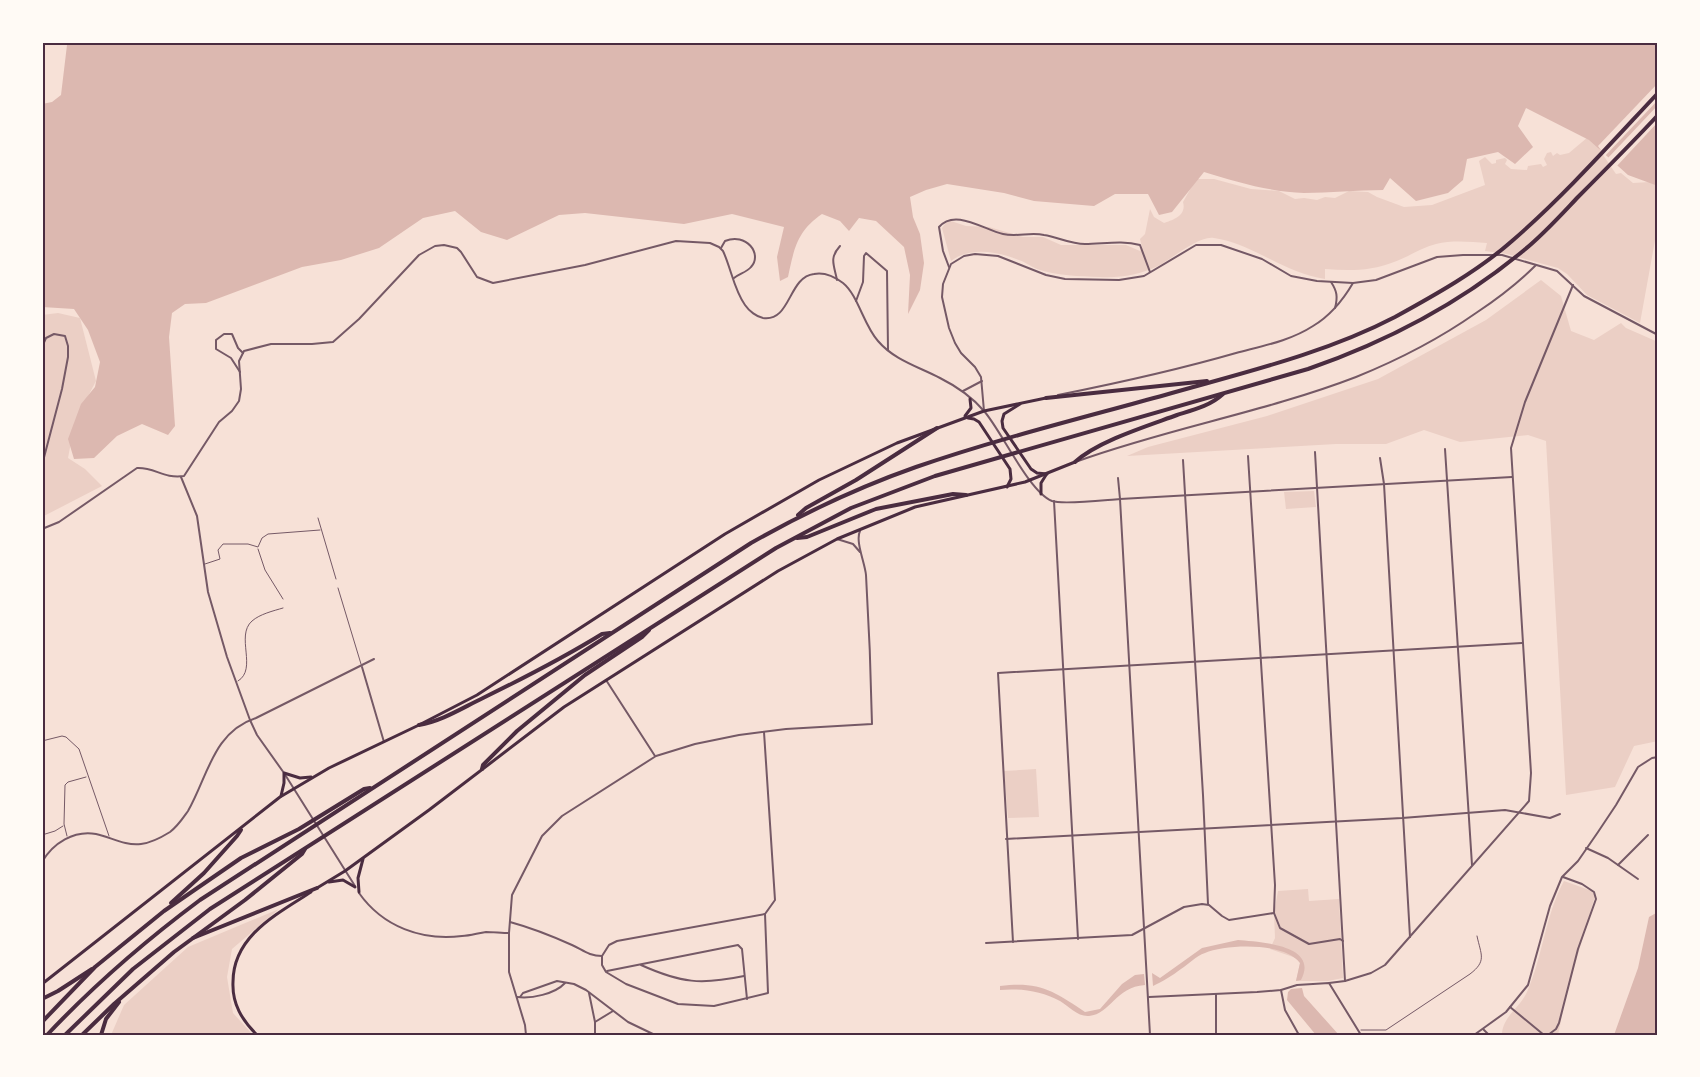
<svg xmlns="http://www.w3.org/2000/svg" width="1700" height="1077" viewBox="0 0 1700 1077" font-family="Roboto,sans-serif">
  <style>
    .green { fill: #ebcfc5 }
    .water { fill: #dcb8b0 }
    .pier { fill: #f7e1d7 }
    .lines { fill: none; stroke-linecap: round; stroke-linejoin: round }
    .service { stroke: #755966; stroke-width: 1 }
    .minor { stroke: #755966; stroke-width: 2 }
    .tertiary { stroke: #755966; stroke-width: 2 }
    .secondary { stroke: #4a2c40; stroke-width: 3 }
    .motorway { stroke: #4a2c40; stroke-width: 4 }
    .neatline { fill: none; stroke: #4a2c40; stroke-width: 2 }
  </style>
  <rect width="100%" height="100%" fill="#f7e1d7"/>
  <g class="green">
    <path d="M1588,137L1597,146L1616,174L1621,173L1633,183L1650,182L1658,185V224L1640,323L1587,295L1567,274L1558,268L1507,254L1485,251L1487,243C1470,242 1453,240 1436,244C1421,248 1408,257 1394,262C1372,271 1349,271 1325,269V279C1283,273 1254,244 1214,238C1199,235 1172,259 1158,266C1139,275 1121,278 1100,277C1080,276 1056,276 1037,269C1030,266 1024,261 1016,259C996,251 969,247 951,261L942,228L948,220L966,226L989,227L1023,237H1043L1061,245H1126L1140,251L1142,247L1140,239L1145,234L1150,209L1154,217L1164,223C1172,220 1187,216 1183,202L1196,179H1214L1251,189L1279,191L1295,199L1304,198L1317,200L1325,197L1335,198L1349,191L1368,192L1377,197L1404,207L1432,205L1485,185L1479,161L1485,157L1492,164L1496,163V160L1505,158L1507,160L1505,164L1511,169L1527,170L1528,166L1541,164L1543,167L1547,165L1544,159L1547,153L1551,152L1553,156L1557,153L1560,155L1569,153Z"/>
    <path d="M1541,280L1561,296L1571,331L1594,340L1621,323L1626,328L1658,342V741L1634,746L1615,787L1566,795L1546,441L1528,435L1460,442L1424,430L1386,444H1336L1127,456L1148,447L1267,416L1378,379L1486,320Z"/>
    <path d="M58,313L80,318L96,381L75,421L68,458L85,469L102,486L42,517V315Z"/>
    <path d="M1314,491L1316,507L1286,509L1284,492Z"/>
    <path d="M1036,769L1039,817L1008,818L1004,771Z"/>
    <path d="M1564,881L1592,891L1595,896L1567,992L1558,1035H1502C1502,1017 1520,1008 1527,992C1543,956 1545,916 1564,881Z"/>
    <path d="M1308,889L1309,901L1339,899L1343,978L1328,981H1296L1300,963L1296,958L1270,949L1275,938L1274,913L1278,891Z"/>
    <path d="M279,909L232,949L227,977L233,1013L253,1035H111L124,1005L188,947Z"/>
  </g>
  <g class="water">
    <path d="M72,42H1658V186L1628,175L1589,140L1526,108L1518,126L1533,147L1515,164L1498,152L1467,159L1463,180L1448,193L1416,201L1390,178L1383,190C1356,190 1330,193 1304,193C1271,192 1236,182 1204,172L1172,212L1159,215L1148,194H1115L1094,206L1034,201L1004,193L947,184L926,190L910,197L913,217L920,234L924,263L920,290L908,314L910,275L904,247L876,221L859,218L849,231L840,221L822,214C797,231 794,249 788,277L780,281L777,257L784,227L732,214L684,224L585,213L559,215L507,240L481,232L455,211L423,218L379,248L341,260L302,267L206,303L185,304L172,313L169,337L175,426L168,435L142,424L117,436L94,458L74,459L68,439L81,404L95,387L100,362L88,330L74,309L42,307V104L52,102L61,95L67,45Z"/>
    <path d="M1658,912V1035H1614L1638,968L1649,917Z"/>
    <path d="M1238,940C1258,942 1320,944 1301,980L1296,981L1300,963C1285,942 1226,944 1205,953C1196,956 1189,964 1181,969C1173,975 1162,982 1153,986L1152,973L1160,978L1202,948Z"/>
    <path d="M1144,974L1145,985C1115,987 1111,1014 1089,1016C1078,1017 1068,1006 1060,1001C1042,991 1019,988 1000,990V986C1039,981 1054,991 1085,1012L1100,1009L1122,984L1135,975Z"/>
    <path d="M1302,988L1304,996L1339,1035H1316L1287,1000L1288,992L1291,989Z"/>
  </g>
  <g class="pier">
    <path d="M1658,83V100L1605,156L1598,146Z"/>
    <path d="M1658,105V122L1615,168L1607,159Z"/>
  </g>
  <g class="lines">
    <g class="service">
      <path d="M318,518L336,579"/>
      <path d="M258,549L265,570L283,599"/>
      <path d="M205,564L220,559L218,550L223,544H248L258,547L262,538L268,534L320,530"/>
      <path d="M338,588L361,664"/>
      <path d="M238,681C258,669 235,636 252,621C260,614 273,611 283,608"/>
      <path d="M42,741L62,736L66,737L79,749L109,836"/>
      <path d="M42,835L55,831L63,826"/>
      <path d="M67,836L64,824L65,785L68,782L86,777"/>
      <path d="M1361,1030H1386L1470,974C1487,961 1481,955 1477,936"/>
    </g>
    <g class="minor">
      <path d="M721,248L725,241C746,232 763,254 751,267C747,272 739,274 734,278"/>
      <path d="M949,267L943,251L939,227C955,208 984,230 1003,234C1017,237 1031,232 1044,235C1058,237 1070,244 1085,244C1103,244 1122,240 1140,245L1150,272"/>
      <path d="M837,280C834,265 829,258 840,246"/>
      <path d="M856,301L863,282L864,256L866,253L887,271L888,350"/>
      <path d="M240,372L231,358L216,349V340L224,334H232L238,348L243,353"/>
      <path d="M1445,449L1472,865"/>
      <path d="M1315,452L1345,981L1329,983"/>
      <path d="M1248,456L1275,885L1274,913"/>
      <path d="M1380,458L1384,484L1410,937"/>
      <path d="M1183,460L1203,795L1208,904"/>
      <path d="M1118,478L1120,499L1512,477"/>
      <path d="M1054,501L1078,939"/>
      <path d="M837,539L853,544L860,552"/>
      <path d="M362,667L384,742"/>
      <path d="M606,680L655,756"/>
      <path d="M764,732L775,900L765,914"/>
      <path d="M1006,839L1402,818L1505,810L1550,818L1560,814"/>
      <path d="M1586,848L1608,858L1638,879"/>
      <path d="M42,862C53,843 74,830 96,834C111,837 124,846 141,844C150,843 162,837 170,832C178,826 183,818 188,811C208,776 213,732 256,718L374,659"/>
      <path d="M1618,865L1648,835"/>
      <path d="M510,922C532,928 552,936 572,945C583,950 589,956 602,956"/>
      <path d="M509,933L512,895L542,836L562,816L656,756L695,744L739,735L786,729L872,724C871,675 869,625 866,575C865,563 855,541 860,531"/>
      <path d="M1013,942L998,673L1522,643"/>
      <path d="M986,943L1132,935L1184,907L1202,904L1209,905L1222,916L1229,920L1274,913L1280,928L1309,944L1340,939L1343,941"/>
      <path d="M602,956V965L606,972L626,984L678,1004L714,1006L768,993L765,914"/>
      <path d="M602,956L609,945L617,941L765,914"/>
      <path d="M641,965C681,983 701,985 744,976"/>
      <path d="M607,971L738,945L742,949L747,999"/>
      <path d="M589,993L595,1022V1035"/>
      <path d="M1216,994V1035"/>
      <path d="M517,997C531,999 555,994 565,983"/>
      <path d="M520,997L523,993L557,981L574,984L586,990L628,1022L655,1035"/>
      <path d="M1510,1007L1544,1035"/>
      <path d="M595,1022L613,1011"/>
      <path d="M1483,1029L1489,1035"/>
      <path d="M1548,1035L1556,1029L1559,1023L1578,949L1596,899L1594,892L1582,884L1563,877"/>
    </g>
    <g class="tertiary">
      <path d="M1331,282C1337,291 1338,297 1335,308"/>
      <path d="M42,347L46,338L54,334L65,336L68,346V357L62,389L42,465"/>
      <path d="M963,391L982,381"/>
      <path d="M1058,395C1118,383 1177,370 1236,353C1262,346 1290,341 1313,326C1330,316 1343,300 1353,283"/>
      <path d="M984,411L981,377L975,367L961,353L955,343L949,328L942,297L943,284L951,264L964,256L975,254L998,256L1046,275L1065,279L1119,280L1144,276L1196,245H1221L1262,259L1291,276L1317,281L1353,283L1376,280L1437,257L1463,255H1502L1557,271L1584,296L1658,335"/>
      <path d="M1078,461C1169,428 1265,412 1356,377C1398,360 1439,339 1476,313C1497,299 1518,283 1536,265"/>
      <path d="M181,477L197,516L208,592L227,657L250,720L257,735L284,773L355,886"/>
      <path d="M42,529L59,522L137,468C155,467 163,479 184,476L219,422L232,411L239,401L241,389L239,361L244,351L271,344H312L333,342L359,319L419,255L435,246L444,245L457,248L461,252L477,277L493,283L585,265L676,241L710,243L719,247L723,251C731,268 734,290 745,305C749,311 757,317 763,318C791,322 788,277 814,274C824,272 835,277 843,283C858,295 864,326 878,341C894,360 919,367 940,378C956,386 972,397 984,411C1001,430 1029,492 1052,501C1063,505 1105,500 1120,499L1150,1035"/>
      <path d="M359,893C383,927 422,941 462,936C470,936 478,933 486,932C493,932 502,933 509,933V972L525,1025L526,1035"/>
      <path d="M1345,981L1371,973L1385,965L1529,801L1531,773L1511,448L1525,402L1573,285"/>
      <path d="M1281,990L1285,1010L1299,1035"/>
      <path d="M1149,997L1257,992L1281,990L1297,985L1329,983L1361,1035"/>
      <path d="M1474,1035L1506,1012L1528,985L1550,906L1562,877L1578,861L1598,832L1616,805L1638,767L1652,758L1658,757"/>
    </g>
    <g class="secondary">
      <path d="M1020,404L1004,414L1002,421L1003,428L1031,469L1037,473L1047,474"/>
      <path d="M965,416L971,408L970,399"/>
      <path d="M968,418L974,419L979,422L1010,469L1011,479L1007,487"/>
      <path d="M1041,494V483L1046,475"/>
      <path d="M281,796L284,783V773L300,778L311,777"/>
      <path d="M329,882L343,880L355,887"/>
      <path d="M317,888L345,871L429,810L564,707L778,571L837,539L915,507L1025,482L1075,462"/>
      <path d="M359,892L358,878L363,859"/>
      <path d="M42,984L280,797L329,768L419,725L477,695L725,534L819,480L897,443L984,411L1046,398"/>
      <path d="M257,1035C242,1020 232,1004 233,982C233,936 277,914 311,892"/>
    </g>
    <g class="motorway">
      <path d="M1046,398L1207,381"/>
      <path d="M1075,462C1098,441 1147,426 1177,415C1193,410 1210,406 1223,394"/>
      <path d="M798,515L806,508L856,480L937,428"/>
      <path d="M797,538L807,537L876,509L953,494L966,495"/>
      <path d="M419,725C442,721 462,708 483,698C524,678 563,658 602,634L610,633"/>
      <path d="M482,769L483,765L517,731L585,675L642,637L649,630"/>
      <path d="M171,903L204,873L237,836L241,830"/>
      <path d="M193,938L317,888"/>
      <path d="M42,999L58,991L92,969"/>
      <path d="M42,1022L95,967L164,911L241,858L299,829L364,789L370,788"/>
      <path d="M47,1035C94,985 145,941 200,900L751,543C804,513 859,487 916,467C997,439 1082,418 1165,395C1242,373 1324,354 1395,317C1435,295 1478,271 1512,241C1564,196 1611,143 1658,93"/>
      <path d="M65,1035L133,969L210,909L776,548L851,508L935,476L1308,369C1386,342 1459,304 1523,251C1543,235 1560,216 1578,197C1605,170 1632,143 1658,115"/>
      <path d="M82,1035L114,1004L174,952L245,900L302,854L305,849"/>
      <path d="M101,1035L106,1019L119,1002"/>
    </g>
  </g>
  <rect width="1700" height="1077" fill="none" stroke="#fffaf5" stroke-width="87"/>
  <rect x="44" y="44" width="1612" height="990" class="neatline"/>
</svg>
